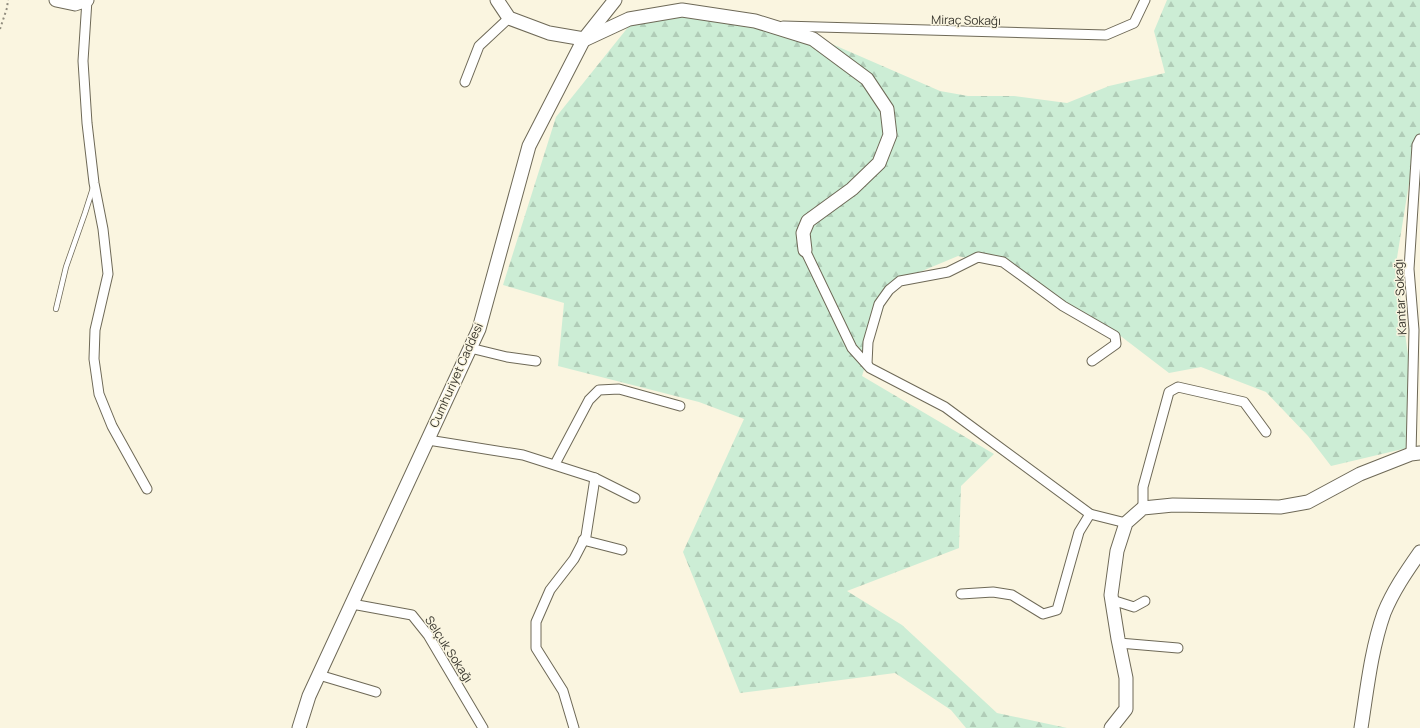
<svg xmlns="http://www.w3.org/2000/svg" width="1420" height="728" viewBox="0 0 1420 728" font-family="Manrope,sans-serif">
  <style>
    .forest { fill: url(#forest-firs) }
    .lines { fill: none; stroke-linecap: round; stroke-linejoin: round }
    .lane-casing { stroke: #6e6957; stroke-width: 6 }
    .street-casing { stroke: #6e6957; stroke-width: 11 }
    .secondary-casing { stroke: #6e6957; stroke-width: 15 }
    .path { stroke: #908c7e; stroke-width: 2; stroke-dasharray: 2 3; stroke-linecap: butt }
    .lane { stroke: #fff; stroke-width: 4.5 }
    .street { stroke: #fff; stroke-width: 9 }
    .secondary { stroke: #fff; stroke-width: 13 }
    .labels { text-anchor: middle; dominant-baseline: central; stroke-width: 3; stroke-linejoin: round; paint-order: stroke }
    .street-label { font-size: 12px; fill: #37352d; stroke: #faf5e0 }
  </style>
  <defs>
    <pattern id="forest-firs" width="22" height="20" patternUnits="userSpaceOnUse"><rect width="22" height="20" fill="#ccedd5"/><path d="M5 1l3.5 6h-7zM16 11l3.5 6h-7z" fill="#b0ccb7"/></pattern>
  </defs>
  <rect width="100%" height="100%" fill="#faf5e0"/>
  <path class="forest" d="M1167,0H1420V137L1414,152L1396,264L1409,363L1407,448L1331,466L1308,436L1266,392L1201,367L1169,373L1118,334L1004,267L958,256L891,284L862,376L994,454L961,486L959,548L847,591L902,625L997,713L1067,728H966L951,710L895,673L740,693L683,552L744,419L699,402L558,366L564,303L503,285L556,117L629,26L699,13L825,41L940,91L968,96H1014L1067,103L1109,86L1165,73L1154,31Z"/>
  <g class="lines">
    <defs>
      <path id="lane" d="M56,309L66,267L85,213L93,188"/>
      <g id="street">
        <path d="M87,0L83,61L87,123L94,183L103,229L108,274L95,330L94,359L99,394L112,426L147,489"/>
        <path d="M783,26L1106,35L1134,23L1145,0"/>
        <path d="M465,82L479,46L509,18"/>
        <path d="M805,250L852,348L870,368L945,407L1090,514L1126,523"/>
        <path d="M470,348L507,357L536,361"/>
        <path d="M867,364L868,342L879,304L889,290L900,281L948,272L978,257L1003,262L1063,306L1115,336L1116,344L1092,361"/>
        <path d="M428,440L523,455L595,478L635,498"/>
        <path d="M1411,454L1414,330L1409,269L1417,145L1420,139"/>
        <path d="M555,464L589,400L599,390L619,389L680,406"/>
        <path d="M1143,508V487L1169,392L1178,387L1244,402L1266,432"/>
        <path d="M583,540L622,550"/>
        <path d="M961,594L993,592L1012,595L1043,614L1057,610L1079,532L1090,514"/>
        <path d="M1112,600L1134,607L1145,601"/>
        <path d="M352,604L412,615L428,635L483,728"/>
        <path d="M1119,643L1178,648"/>
        <path d="M319,675L376,692"/>
        <path d="M574,728L563,691L536,648V622L550,590L574,559L586,536L595,478"/>
      </g>
      <g id="secondary">
        <path d="M56,0L75,4L87,0"/>
        <path d="M497,0L509,18L549,33L584,39"/>
        <path d="M586,39L629,19L682,10L755,21L813,39L867,79L887,109L890,135L879,163L852,189L808,221L803,233L805,250"/>
        <path d="M299,728L309,696L479,329L529,146L584,39L615,0"/>
        <path d="M1111,728L1126,709V678L1118,639L1111,595L1117,551L1126,523L1143,508L1173,505L1280,507L1308,502L1360,474L1411,454L1420,453"/>
        <path d="M1361,728C1367,690 1371,650 1384,613C1393,591 1406,572 1420,552"/>
      </g>
    </defs>
    <use href="#lane" class="lane-casing"/>
    <use href="#street" class="street-casing"/>
    <use href="#secondary" class="secondary-casing"/>
    <path class="path" d="M0,29L7,8L8,0"/>
    <use href="#lane" class="lane"/>
    <use href="#street" class="street"/>
    <use href="#secondary" class="secondary"/>
  </g>
  <g class="labels">
    <g class="street-label">
      <text transform="translate(966 20) rotate(1)">Miraç Sokağı</text>
      <text transform="translate(1400 297) rotate(-93)">Kantar Sokağı</text>
      <text transform="translate(456 375) rotate(-66)">Cumhuriyet Caddesi</text>
      <text transform="translate(449 649) rotate(57)">Selçuk Sokağı</text>
    </g>
  </g>
</svg>
